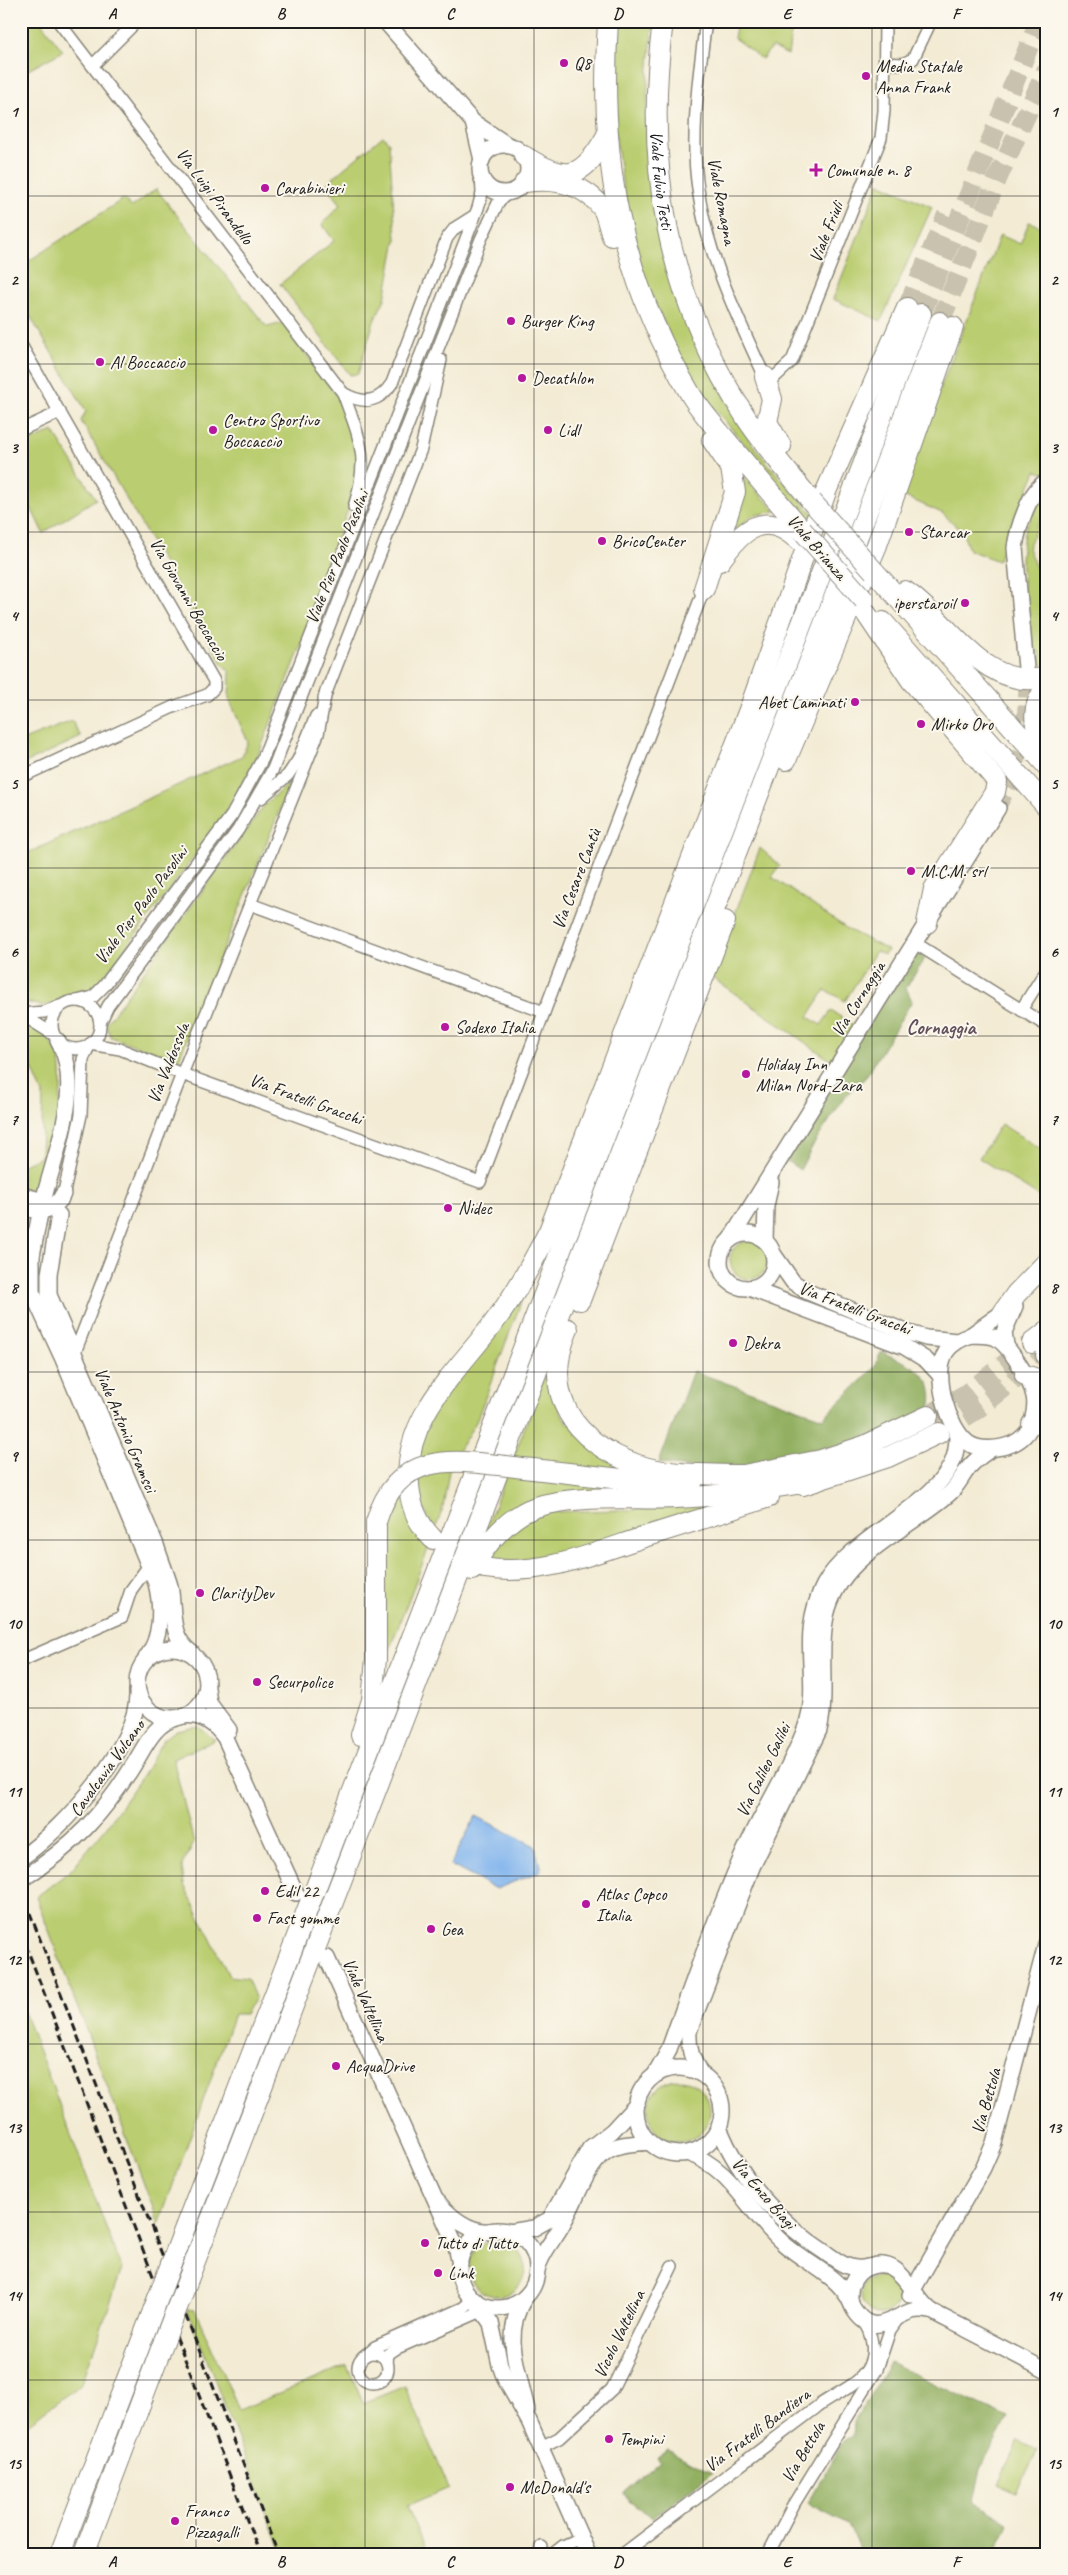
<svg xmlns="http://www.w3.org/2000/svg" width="1068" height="2575" font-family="Caveat,sans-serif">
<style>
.green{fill:#bacd70;stroke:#6b7446}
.forest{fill:#93b062;stroke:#58663f}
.water{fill:#80b4ed;stroke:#4e6884}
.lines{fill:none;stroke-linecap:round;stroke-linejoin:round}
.secondary-tunnel{stroke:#c8c2af;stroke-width:15;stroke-dasharray:15 8;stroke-linecap:butt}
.highway-tunnel{stroke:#c8c2af;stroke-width:20;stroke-dasharray:20 10;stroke-linecap:butt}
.street-casing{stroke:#888478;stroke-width:14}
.secondary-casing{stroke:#888478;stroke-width:18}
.highway-casing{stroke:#888478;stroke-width:22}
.street{stroke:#fff;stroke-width:11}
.secondary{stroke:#fff;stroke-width:15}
.highway{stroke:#fff;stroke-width:20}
.rail{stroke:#1c1c1c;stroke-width:3;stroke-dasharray:8 4;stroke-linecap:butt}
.highway-bridge-casing{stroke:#888478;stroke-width:22;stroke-linecap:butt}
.highway-bridge{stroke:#fff;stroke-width:20}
.grid{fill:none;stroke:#1c1c1c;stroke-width:1;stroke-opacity:0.55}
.poi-dot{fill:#b5179e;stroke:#fbf7ec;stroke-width:2}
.labels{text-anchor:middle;stroke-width:4;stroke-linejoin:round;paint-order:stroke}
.poi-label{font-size:18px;fill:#1c1c1c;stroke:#fbf7ec;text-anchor:start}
.street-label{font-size:18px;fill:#1c1c1c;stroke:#fbf7ec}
.quarter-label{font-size:20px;font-weight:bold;fill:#61505c;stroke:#fbf7ec}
.neatline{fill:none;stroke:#1c1c1c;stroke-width:2}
.grid-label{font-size:16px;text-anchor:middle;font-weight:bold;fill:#1c1c1c}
</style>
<rect width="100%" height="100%" fill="#fbf7ec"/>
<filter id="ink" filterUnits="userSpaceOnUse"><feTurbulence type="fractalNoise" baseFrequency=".02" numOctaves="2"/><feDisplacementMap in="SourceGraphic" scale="10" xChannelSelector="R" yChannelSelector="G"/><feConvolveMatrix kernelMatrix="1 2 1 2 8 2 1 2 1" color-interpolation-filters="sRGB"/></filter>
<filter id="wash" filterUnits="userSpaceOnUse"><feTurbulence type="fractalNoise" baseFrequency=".0096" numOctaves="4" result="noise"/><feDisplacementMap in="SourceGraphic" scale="20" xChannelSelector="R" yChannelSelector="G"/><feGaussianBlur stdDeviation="1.12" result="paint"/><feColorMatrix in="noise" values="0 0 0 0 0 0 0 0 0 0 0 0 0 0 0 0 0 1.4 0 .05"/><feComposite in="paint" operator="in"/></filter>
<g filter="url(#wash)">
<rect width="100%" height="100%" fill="#f3ebd4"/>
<g class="green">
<polygon points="21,21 40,21 63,51 21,74"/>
<path d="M614 21H654C640 118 646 213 679 305 687 325 698 344 708 363 722 392 735 421 754 446 775 474 800 499 824 526L819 532 707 400 673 343 646 282 627 217 612 109Z"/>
<polygon points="737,21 793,21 788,55 772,47 762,59 734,38"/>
<polygon points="383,136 389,143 396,239 385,299 374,321 358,374 350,375 280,284 334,241 322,224 341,204 326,186 330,180"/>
<polygon points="879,183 932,207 881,321 833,299"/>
<polygon points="156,189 267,327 283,323 339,399 358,450 359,478 351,503 323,571 317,606 258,755 228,809 202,846 95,989 85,995 63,999 53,1004 42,1006 21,1001 21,856 242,756 248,742 229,699 230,672 223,665 81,421 86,411 21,301 21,266 123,199 132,207"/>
<polygon points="1029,222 1047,229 1047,474 1036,471 998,561 969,550 962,531 942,513 899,494 1000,235 1020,244"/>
<polygon points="53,431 96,499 43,533 21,487 21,446"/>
<polygon points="744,478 776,511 752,516 730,535 741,480"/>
<polygon points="1037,501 1046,505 1028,548 1041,580 1047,582 1047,612 1042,624 1047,626 1046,668 1045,664 1041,665 1040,652 1030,652 1021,559 1024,532"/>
<polygon points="72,721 81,737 21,765 21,741"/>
<polygon points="291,782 178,1061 111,1037 106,1024 266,803"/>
<polygon points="760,848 780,866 772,877 849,930 888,950 884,955 876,951 845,1001 825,990 808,1017 821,1025 831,1011 856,1026 833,1062 711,977"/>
<path d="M24 1024C39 1030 48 1036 56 1050 71 1075 51 1158 40 1183L29 1190 21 1189V1166L41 1157 43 1094 21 1043V1026Z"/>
<polygon points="1001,1124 1047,1153 1047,1189 1041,1198 979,1158"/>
<circle cx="749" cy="1260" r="19"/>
<polygon points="526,1289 476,1422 455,1456 449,1471 443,1508 435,1530 418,1498 418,1444 427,1420"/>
<polygon points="551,1360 550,1389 565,1421 692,1493 591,1495 483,1535"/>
<polygon points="402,1485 429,1547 381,1671 381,1525"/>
<polygon points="756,1496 535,1562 485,1561 496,1545 527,1520 549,1512 654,1509"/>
<polygon points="198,1726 215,1740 173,1759 194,1843 182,1865 184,1885 229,1976 247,1978 255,1997 245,2014 234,2014 159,2224 36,1897 70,1871 107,1826 143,1775 163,1740 176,1730"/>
<polygon points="21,2004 122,2269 82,2383 21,2429"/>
<circle cx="679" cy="2111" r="31"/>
<circle cx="497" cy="2268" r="28"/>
<circle cx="880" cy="2295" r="19"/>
<polygon points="187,2309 195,2310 239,2410 347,2365 363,2403 405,2386 449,2488 407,2506 424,2547 410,2554 283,2554"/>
<polygon points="1019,2440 1037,2449 1016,2492 998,2484"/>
</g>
<g class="forest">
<polygon points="913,951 925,958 906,988 912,1001 865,1078 846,1095 812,1147 800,1170 784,1159"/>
<path d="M881 1352C913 1365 942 1376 928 1416L861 1440 741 1475 659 1463 693 1371 823 1418 874 1368Z"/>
<polygon points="890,2363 1008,2418 981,2468 974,2502 1009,2524 994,2554 861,2554 848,2524 808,2503 843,2441 853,2435 854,2422"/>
<polygon points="668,2450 712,2473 653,2517 629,2502 624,2493 659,2462 656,2458"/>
</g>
<polygon class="water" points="476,1816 535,1846 541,1871 496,1889 450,1865"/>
</g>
<g filter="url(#ink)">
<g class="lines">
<path class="secondary-tunnel" d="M998 808C1023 768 1026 715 1026 669"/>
<g class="highway-tunnel">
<polyline points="907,308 947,215"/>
<polyline points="921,314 1039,21"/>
<polyline points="940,322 998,177 1047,69"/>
<polyline points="928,1416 966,1394 1032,1343"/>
<polyline points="939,1433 976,1410 1046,1355"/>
</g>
<g class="street-casing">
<g id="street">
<path d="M58 21 343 393C360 440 370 457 354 507"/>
<path d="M706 21C700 65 694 109 695 154 697 233 732 307 765 377H775L792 361 881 138 884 111 885 21"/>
<polyline points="885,63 902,64 913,59 931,21"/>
<polyline points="93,65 137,21"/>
<polyline points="21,345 214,681 214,688 207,695 173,707 21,777"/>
<path d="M343 393C364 405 379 403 392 383L447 238 455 228 474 216"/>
<polyline points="21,430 60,412"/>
<polyline points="324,698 421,449 441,360"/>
<polyline points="261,798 288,775 298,760 316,716"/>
<polyline points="250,904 544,1012"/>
<polyline points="915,943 1047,1026"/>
<circle cx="76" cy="1025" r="24"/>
<polyline points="77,1001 93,997 104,986 232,815 263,758 478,208 482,193 481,174"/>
<polyline points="1021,1010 1047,969"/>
<polyline points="21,1014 53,1034"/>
<polyline points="22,1014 44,1012 60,1006"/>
<polyline points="100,1023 108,1006 238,830 273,769 481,239 499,201 508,193"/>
<polyline points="90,1044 120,1049 182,1074 480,1182 704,589"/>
<polyline points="62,1201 81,1115 83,1059 90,1044"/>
<polyline points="74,1355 182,1074 318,734 326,691"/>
<polyline points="21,1661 122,1617 131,1590 150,1564"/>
<circle cx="373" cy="2368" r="15"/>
<polyline points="363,2357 375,2347 463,2308 474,2299"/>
<polyline points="387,2363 388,2354 397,2348 491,2307"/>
<polyline points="541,2447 559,2438 612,2389 672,2266"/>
<polyline points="541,2554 542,2547"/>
<polyline points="553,2554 563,2546 581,2538"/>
<path d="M623 2554C688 2505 752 2456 817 2407 832 2395 856 2387 866 2371 877 2355 873 2333 861 2318"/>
<polyline points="768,2554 795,2502 877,2369 890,2330 899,2317"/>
</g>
</g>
<g class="secondary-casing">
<g id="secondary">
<polyline points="385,21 473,122 509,146"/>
<polyline points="473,122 482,160"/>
<circle cx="504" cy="169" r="24"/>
<path d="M1026 668 1015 548C1017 531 1030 487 1047 482"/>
<polyline points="21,1195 40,1200 48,1208"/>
<path d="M21 1207C40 1213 54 1213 63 1194"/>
<path d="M59 1215 49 1274V1295L156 1545C160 1559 166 1572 170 1586 175 1611 168 1636 192 1653"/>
<path d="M21 1229 32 1252V1292L63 1359 156 1583C162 1607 162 1638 146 1658"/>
<circle cx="747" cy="1261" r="27"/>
<polyline points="730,1240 998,808"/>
<polyline points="765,1240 766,1206 771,1182"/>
<path d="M32 1255C36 1237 38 1219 43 1202 54 1155 85 1086 58 1041"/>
<polyline points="774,1255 793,1282 808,1292 906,1332 926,1338 957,1341"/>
<polyline points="749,1288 905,1347 926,1360 940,1375"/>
<path d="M971 1335C979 1335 986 1335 994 1337 1008 1343 1031 1380 1034 1396 1036 1404 1034 1414 1032 1422 1030 1432 1021 1440 1012 1444 1000 1449 979 1451 968 1443 948 1428 932 1374 946 1352 952 1343 961 1339 971 1335Z"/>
<polyline points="971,1335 1010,1307"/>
<polyline points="1006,1345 1004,1332 1015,1306"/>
<circle cx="172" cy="1683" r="35"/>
<polyline points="207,1688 209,1703 229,1730"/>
<path d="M183 1716C202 1713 215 1724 225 1738L296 1893"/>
<path d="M21 1858C63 1829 140 1745 137 1691"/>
<path d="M21 1880C73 1846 104 1814 136 1761 146 1744 156 1722 177 1718"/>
<polyline points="327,1958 456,2246 460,2264"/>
<circle cx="679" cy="2111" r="43"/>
<path d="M701 2074C692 2060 688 2048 689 2031L752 1867 819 1730C828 1692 818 1654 826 1616 839 1555 907 1531 950 1493 959 1485 964 1471 973 1463 978 1458 985 1453 991 1449"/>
<path d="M655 2075 668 2052C691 1988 713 1923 740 1861 759 1816 788 1775 805 1729 823 1683 796 1638 824 1585 850 1536 944 1503 955 1454 957 1447 957 1439 957 1432"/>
<path d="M719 2128C740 2179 780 2224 826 2253 839 2262 851 2272 868 2267"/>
<path d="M687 2153C733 2168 748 2213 783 2243 805 2263 839 2275 851 2303"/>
<path d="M438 2202C450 2217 470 2233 490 2231"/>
<circle cx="498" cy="2269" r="39"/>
<polyline points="510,2232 534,2228 550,2219 590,2148 612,2131 637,2104"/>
<path d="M537 2270C541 2252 555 2239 563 2223 576 2201 586 2166 607 2151 619 2143 635 2144 649 2142"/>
<polyline points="910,2295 983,2168 994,2143 1047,1941"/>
<path d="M525 2297C501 2334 519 2371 527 2410"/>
<polyline points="474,2299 491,2323 500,2365 505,2379 529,2421 588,2554"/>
<path d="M931 2311C925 2310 918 2309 912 2311 892 2317 873 2338 855 2311 850 2304 849 2294 851 2286 854 2278 860 2270 869 2267 900 2255 910 2293 929 2309 939 2317 954 2322 966 2329 993 2343 1020 2357 1047 2371"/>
</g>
</g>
<g class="highway-casing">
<g id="highway">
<path d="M608 21C599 160 619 275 691 395 702 413 718 430 731 446 755 474 778 502 802 530"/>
<path id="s1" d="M663 21C644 165 666 296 747 419 766 448 791 475 812 502"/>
<path d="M524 156C566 182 581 181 606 137"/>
<path d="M525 182C554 178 584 183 603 209 607 216 609 228 612 236"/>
<polyline points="765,377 772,399 767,422 781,446"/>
<path d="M720 561C741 531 764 508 798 540"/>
<polyline points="874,571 1047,766"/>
<polyline points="704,589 735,492 731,468 712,440"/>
<path d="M905 591C949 620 984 693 1047 677"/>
<polyline points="861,606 911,680 997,781 995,792 934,889 927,923"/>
<polyline points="883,622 1047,807"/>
<path d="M1047 687C1028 708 1035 733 1047 756"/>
<polyline points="786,760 877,545 953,327"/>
<polyline points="580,1300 725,921"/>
<polyline points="1003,1313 1016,1294 1047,1262"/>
<path d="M568 1329C540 1395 574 1442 638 1465 670 1476 707 1474 741 1475"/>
<polyline points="1032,1343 1047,1331"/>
<polyline points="1046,1355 1047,1355"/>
<polyline points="1025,1375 1047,1382"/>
<polyline points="1032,1424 1047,1407"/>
<polyline points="533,1469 665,1484 692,1484"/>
<polyline points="728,1478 821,1460 864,1446 928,1416"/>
<polyline points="803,1485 888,1457 939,1433"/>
<path d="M433 1539C418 1524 410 1505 409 1484 402 1415 462 1368 498 1317 518 1290 533 1261 549 1231L752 702 827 489 907 308"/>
<path d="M484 1568C539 1577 592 1554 644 1537 686 1524 727 1511 769 1497"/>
<path d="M472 1570C484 1545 509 1516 536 1507 575 1494 634 1500 676 1498 723 1496 769 1488 816 1481"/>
<polyline points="361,1735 372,1700 376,1659 376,1522"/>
<polyline points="171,2264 921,314"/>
<polyline points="182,2295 940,322"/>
<polyline points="60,2554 153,2311"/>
<polyline points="84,2554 164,2341"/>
</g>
</g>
<use href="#street" class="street"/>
<use href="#secondary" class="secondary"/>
<use href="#highway" class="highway"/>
<g class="rail">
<polyline points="21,1890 278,2554"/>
<polyline points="21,1933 260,2554"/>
</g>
<g class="highway-bridge-casing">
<g id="highway-bridge">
<polyline points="812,502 874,571"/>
<polyline points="802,530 864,600"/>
<path d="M376 1522C400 1441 467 1463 533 1469"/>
<polyline points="153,2311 171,2264"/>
<polyline points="164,2341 182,2295"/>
</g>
</g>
<use href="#highway-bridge" class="highway-bridge"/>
</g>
</g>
<path class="grid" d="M196 21V2554M365 21V2554M534 21V2554M703 21V2554M872 21V2554M21 196H1047M21 364H1047M21 532H1047M21 700H1047M21 868H1047M21 1036H1047M21 1204H1047M21 1372H1047M21 1540H1047M21 1708H1047M21 1876H1047M21 2044H1047M21 2212H1047M21 2380H1047"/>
<g class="poi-dot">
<circle cx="564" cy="63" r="5"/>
<circle cx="866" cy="76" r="5"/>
<path d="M813.5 162.5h5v5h5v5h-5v5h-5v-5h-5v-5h5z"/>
<circle cx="265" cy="188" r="5"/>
<circle cx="511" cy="321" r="5"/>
<circle cx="100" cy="362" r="5"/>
<circle cx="522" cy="378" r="5"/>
<circle cx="213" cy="430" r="5"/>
<circle cx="548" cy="430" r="5"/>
<circle cx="909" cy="532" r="5"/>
<circle cx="602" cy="541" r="5"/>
<circle cx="965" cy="603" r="5"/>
<circle cx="855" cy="702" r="5"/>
<circle cx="921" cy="724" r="5"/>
<circle cx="911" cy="871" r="5"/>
<circle cx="445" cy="1027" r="5"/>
<circle cx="746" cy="1074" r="5"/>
<circle cx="448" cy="1208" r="5"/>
<circle cx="733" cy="1343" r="5"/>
<circle cx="200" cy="1593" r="5"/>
<circle cx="257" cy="1682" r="5"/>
<circle cx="265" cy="1891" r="5"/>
<circle cx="586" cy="1904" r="5"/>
<circle cx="257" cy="1918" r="5"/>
<circle cx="431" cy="1929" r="5"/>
<circle cx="336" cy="2066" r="5"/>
<circle cx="425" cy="2243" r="5"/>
<circle cx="438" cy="2273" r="5"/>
<circle cx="609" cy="2439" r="5"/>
<circle cx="510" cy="2487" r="5"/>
<circle cx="175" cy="2521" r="5"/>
</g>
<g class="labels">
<g class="poi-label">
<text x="574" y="69">Q8</text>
<text x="876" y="72">Media Statale<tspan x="876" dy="21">Anna Frank</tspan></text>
<text x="826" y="176">Comunale n. 8</text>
<text x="275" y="194">Carabinieri</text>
<text x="521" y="327">Burger King</text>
<text x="110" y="368">Al Boccaccio</text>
<text x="532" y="384">Decathlon</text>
<text x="223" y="426">Centro Sportivo<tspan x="223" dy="21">Boccaccio</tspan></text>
<text x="558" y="436">Lidl</text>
<text x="919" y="538">Starcar</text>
<text x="612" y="547">BricoCenter</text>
<text x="955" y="609" text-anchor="end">iperstaroil</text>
<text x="845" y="708" text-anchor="end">Abet Laminati</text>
<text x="931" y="730">Mirko Oro</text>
<text x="921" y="877">M.C.M. srl</text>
<text x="455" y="1033">Sodexo Italia</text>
<text x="756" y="1070">Holiday Inn<tspan x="756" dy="21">Milan Nord-Zara</tspan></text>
<text x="458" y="1214">Nidec</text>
<text x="743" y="1349">Dekra</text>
<text x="210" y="1599">ClarityDev</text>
<text x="267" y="1688">Securpolice</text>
<text x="275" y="1897">Edil 22</text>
<text x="596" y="1900">Atlas Copco<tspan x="596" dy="21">Italia</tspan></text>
<text x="267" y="1924">Fast gomme</text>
<text x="441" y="1935">Gea</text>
<text x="346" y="2072">AcquaDrive</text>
<text x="435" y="2249">Tutto di Tutto</text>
<text x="448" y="2279">Link</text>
<text x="619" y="2445">Tempini</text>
<text x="520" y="2493">McDonald's</text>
<text x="185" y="2517">Franco<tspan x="185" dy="21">Pizzagalli</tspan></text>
</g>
<g class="street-label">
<text dy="6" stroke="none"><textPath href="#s1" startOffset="160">Viale Fulvio Testi</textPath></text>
<text transform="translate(215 196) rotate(53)" y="6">Via Luigi Pirandello</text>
<text transform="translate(722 201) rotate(79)" y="6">Viale Romagna</text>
<text transform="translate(826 232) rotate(-68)" y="6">Viale Friuli</text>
<text transform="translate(817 547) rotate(49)" y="6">Viale Brianza</text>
<text transform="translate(337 557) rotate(-68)" y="6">Viale Pier Paolo Pasolini</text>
<text transform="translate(189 599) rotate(60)" y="6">Via Giovanni Boccaccio</text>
<text transform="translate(576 879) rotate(-69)" y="6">Via Cesare Cantù</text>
<text transform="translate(141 905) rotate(-53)" y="6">Viale Pier Paolo Pasolini</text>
<text transform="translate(858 999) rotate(-58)" y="6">Via Cornaggia</text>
<text transform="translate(168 1063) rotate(-68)" y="6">Via Valdossola</text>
<text transform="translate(306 1099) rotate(20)" y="6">Via Fratelli Gracchi</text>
<text transform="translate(855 1308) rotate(21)" y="6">Via Fratelli Gracchi</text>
<text transform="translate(126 1430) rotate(67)" y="6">Viale Antonio Gramsci</text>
<text transform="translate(107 1768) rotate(-54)" y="6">Cavalcavia Vulcano</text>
<text transform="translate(763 1770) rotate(-64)" y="6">Via Galileo Galilei</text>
<text transform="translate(366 2000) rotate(66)" y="6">Viale Valtellina</text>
<text transform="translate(986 2101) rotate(-74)" y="6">Via Bettola</text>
<text transform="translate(764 2193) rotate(49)" y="6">Via Enzo Biagi</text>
<text transform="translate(619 2334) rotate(-64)" y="6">Vicolo Valtellina</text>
<text transform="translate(757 2430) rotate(-37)" y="6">Via Fratelli Bandiera</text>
<text transform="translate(803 2452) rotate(-59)" y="6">Via Bettola</text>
</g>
<g class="quarter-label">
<text x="941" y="1034">Cornaggia</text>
</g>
</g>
<rect width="1068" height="2575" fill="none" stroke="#fbf7ec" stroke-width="55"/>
<rect x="28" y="28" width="1012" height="2520" class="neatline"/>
<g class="grid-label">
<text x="112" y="19">A</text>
<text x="281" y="19">B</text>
<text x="450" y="19">C</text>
<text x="618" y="19">D</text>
<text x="787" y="19">E</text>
<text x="956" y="19">F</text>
<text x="14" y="117">1</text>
<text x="1054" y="117">1</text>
<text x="14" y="285">2</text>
<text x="1054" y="285">2</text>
<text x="14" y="453">3</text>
<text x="1054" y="453">3</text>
<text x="14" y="621">4</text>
<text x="1054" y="621">4</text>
<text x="14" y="789">5</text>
<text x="1054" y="789">5</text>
<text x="14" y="957">6</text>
<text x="1054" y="957">6</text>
<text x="14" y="1125">7</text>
<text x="1054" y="1125">7</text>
<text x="14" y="1293">8</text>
<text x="1054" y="1293">8</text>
<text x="14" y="1461">9</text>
<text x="1054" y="1461">9</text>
<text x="14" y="1629">10</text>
<text x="1054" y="1629">10</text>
<text x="14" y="1797">11</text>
<text x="1054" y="1797">11</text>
<text x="14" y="1965">12</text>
<text x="1054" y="1965">12</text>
<text x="14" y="2133">13</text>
<text x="1054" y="2133">13</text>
<text x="14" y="2301">14</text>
<text x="1054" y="2301">14</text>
<text x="14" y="2469">15</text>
<text x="1054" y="2469">15</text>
<text x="112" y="2567">A</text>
<text x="281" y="2567">B</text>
<text x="450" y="2567">C</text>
<text x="618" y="2567">D</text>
<text x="787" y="2567">E</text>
<text x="956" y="2567">F</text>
</g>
</svg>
